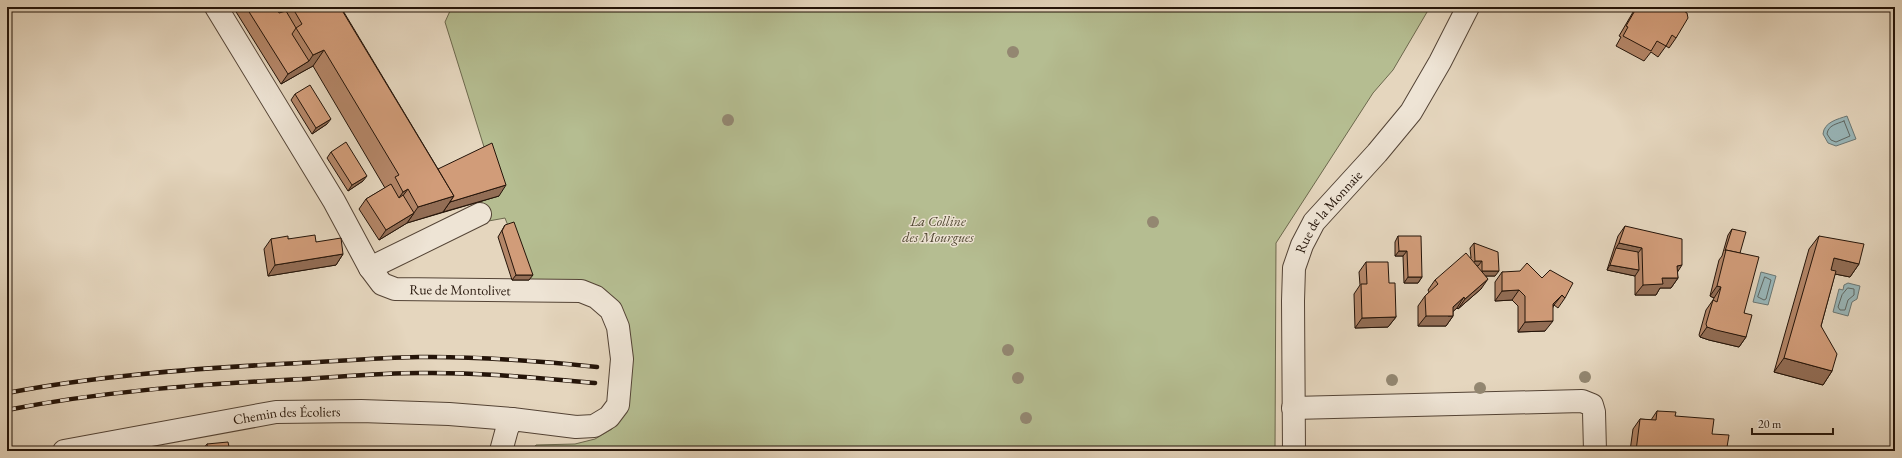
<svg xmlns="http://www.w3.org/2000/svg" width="1902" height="458" font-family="'EB Garamond',serif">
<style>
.green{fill:#b5bd91;stroke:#6c684d}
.water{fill:#99b7ba;stroke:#6a7673}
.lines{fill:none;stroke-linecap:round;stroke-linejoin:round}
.shore{stroke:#5e6662;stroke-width:1}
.minor-casing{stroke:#544436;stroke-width:24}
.minor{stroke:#eee4d5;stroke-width:22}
.rail-casing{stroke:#241409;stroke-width:4.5}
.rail{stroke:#eee4d5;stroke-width:3;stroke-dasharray:9;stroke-linecap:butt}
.tree{fill:#938771}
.wall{fill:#b48668;stroke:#241409}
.shaded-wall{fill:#926d55;stroke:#241409}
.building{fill:#d19c79;stroke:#241409}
.labels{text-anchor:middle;stroke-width:3;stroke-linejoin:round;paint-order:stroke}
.street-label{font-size:14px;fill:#241409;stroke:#eee4d5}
.park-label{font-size:14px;font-style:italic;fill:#504732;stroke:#eee4d5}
</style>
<rect width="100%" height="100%" fill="#e5d6be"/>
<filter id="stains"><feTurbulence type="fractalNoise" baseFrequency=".005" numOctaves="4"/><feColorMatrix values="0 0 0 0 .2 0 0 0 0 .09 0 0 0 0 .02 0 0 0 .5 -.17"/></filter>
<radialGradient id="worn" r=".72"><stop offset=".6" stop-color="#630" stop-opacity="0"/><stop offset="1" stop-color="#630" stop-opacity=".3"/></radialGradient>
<polygon class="green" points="484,7 1430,7 1393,70 1373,93 1276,243 1275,451 532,451 536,445 575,444 595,439 612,429 624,415 630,334 587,284 570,280 529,280 505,218 483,222 477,203 499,195 445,22 450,11"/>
<g class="water">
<path d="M1847 116 1856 139 1836 146 1828 143 1823 134C1824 122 1838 119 1847 116Z"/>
<polygon points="1761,272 1776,276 1768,305 1753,302"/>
<polygon points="1848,283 1860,286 1857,299 1852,302 1848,316 1833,312 1839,289 1843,290 1844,285"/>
</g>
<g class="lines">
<g class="shore">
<path d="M1844 121 1850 136 1836 142 1831 140 1827 134C1828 125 1837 124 1844 121Z"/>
<polygon points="1765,277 1771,280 1766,299 1764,300 1758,297"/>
<polygon points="1848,288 1854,289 1854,295 1848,300 1845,310 1840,310 1838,307 1842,295"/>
</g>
<g class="minor-casing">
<g id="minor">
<path id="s1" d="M216 7 334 201 370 268 382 284 395 289 581 291 596 297 611 310 618 327 622 359 618 405 609 417 594 426 576 427 512 419 507 429 501 451"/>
<polyline points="370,268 480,214"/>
<polyline points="1293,408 1582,401 1592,405 1594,412 1595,451"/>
<path id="s2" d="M64 451 276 412 361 411 449 414 512 419"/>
<path id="s3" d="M1294 451 1293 301 1294 268 1302 245 1314 222 1377 153 1411 112 1440 62 1468 7"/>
</g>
</g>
<use href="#minor" class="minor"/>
<g class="rail-casing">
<g id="rail">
<path d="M7 393C96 376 189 369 280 364 326 362 373 358 419 357 478 356 537 361 597 367"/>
<path d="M7 410C98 392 191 385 284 380 329 378 374 373 420 373 478 372 537 378 595 383"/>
</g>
</g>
<use href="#rail" class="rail"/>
</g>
<g class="tree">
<circle cx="1013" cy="52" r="6"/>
<circle cx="728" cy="120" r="6"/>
<circle cx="1153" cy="222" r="6"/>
<circle cx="1008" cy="350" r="6"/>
<circle cx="1585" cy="377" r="6"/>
<circle cx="1018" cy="378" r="6"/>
<circle cx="1392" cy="380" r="6"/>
<circle cx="1480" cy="388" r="6"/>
<circle cx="1026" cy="418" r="6"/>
</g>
<g class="wall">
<polygon points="233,7 343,7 342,9 438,169 499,196 407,223 379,240 359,209 366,199 385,188 313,66 302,72 281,84"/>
<polygon points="450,7 484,7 450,11"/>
<polygon points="1636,7 1677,7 1676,38 1669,48 1666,46 1658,57 1651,52 1644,61 1616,46 1621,37 1619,36"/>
<polygon points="295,94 327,124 312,134 291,100"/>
<polygon points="331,152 363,181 348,191 327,158"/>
<polygon points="505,225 529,280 512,280 498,237"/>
<polygon points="1625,226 1677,272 1678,278 1671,288 1660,288 1656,295 1635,295 1635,276 1607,270 1618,236"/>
<polygon points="1732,229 1740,253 1744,313 1746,337 1739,347 1709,340 1700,337 1699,335 1706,310 1713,300 1714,298 1710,296 1719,260 1722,256 1728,235"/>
<polygon points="1398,236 1422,277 1418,283 1404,283 1403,256 1395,256 1395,242"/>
<polygon points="1819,236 1859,264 1850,277 1835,274 1821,326 1832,371 1823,385 1774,372 1809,249"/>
<polygon points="271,239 288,239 316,242 343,254 336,265 268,276 264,249"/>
<polygon points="1474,243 1495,276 1486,276 1481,289 1458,309 1457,308 1453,311 1453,316 1446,326 1418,326 1418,306 1425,296 1429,292 1428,290 1435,280 1471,258 1470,248"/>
<polygon points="1366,262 1389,283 1396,317 1388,327 1355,328 1354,294 1360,285 1359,272"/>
<polygon points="1502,272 1542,278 1565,298 1558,308 1554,305 1553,307 1545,331 1518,332 1518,306 1512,300 1495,301 1495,282"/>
<polygon points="1657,411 1675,416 1712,434 1727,447 1764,451 1630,451 1633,429 1640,419 1651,420"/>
<polygon points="207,444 230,451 203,451 203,449"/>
</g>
<g class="shaded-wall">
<polygon points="286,7 289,7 279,21 274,23"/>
<polygon points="453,7 484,7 450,11"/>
<polygon points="324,50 313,66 302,72 281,84 288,74 309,61 313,55"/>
<polygon points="331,119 327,124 312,134 316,128"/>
<polygon points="367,176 363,181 348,191 352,185"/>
<polygon points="506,185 499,196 443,212 450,202"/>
<polygon points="408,189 396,205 392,208 403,192"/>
<polygon points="454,196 443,212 407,223 418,207"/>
<polygon points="414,213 407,223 379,240 386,230"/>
<polygon points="1619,243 1642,248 1634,258 1616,248"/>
<polygon points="1399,251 1407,251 1403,256 1395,256"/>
<polygon points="343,254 336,265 268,276 275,265"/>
<polygon points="1834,258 1859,264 1850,277 1825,272"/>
<polygon points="1475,261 1482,261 1478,266 1471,266"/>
<polygon points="1610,265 1639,270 1635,276 1607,270"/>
<polygon points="1682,265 1675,276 1677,266"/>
<polygon points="1482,271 1499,271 1495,276 1478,276"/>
<polygon points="516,275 533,275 529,280 512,280"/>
<polygon points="1408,277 1422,277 1418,283 1404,283"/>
<polygon points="1662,278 1678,278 1671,288 1660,288 1656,295 1635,295 1643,285"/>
<polygon points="1488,279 1481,289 1458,309 1465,299"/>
<polygon points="1717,286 1721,287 1714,298 1710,296"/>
<polygon points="1519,290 1512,300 1495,301 1502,291"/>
<polygon points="1562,295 1554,305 1546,314 1553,304"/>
<polygon points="1464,297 1457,308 1448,316 1453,316 1446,326 1418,326 1426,316 1453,307"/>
<polygon points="1396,317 1388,327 1355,328 1362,318"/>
<polygon points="1553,321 1545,331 1518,332 1525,322"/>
<polygon points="1707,327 1746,337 1739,347 1709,340 1700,337"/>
<polygon points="1784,358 1832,371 1823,385 1774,372"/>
</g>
<g class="building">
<polygon points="246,7 276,7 279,13 286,11 296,28 292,34 309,61 288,74"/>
<polygon points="292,7 340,7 454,196 418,207 408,189 403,192 395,177 399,175 324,50 313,55 296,28 302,24"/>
<polygon points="1637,7 1677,7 1687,13 1688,18 1676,38 1672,35 1666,46 1657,41 1651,51 1623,36 1628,27 1626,26"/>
<polygon points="310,85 331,119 316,128 295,94"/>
<polygon points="346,142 367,176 352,185 331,152"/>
<polygon points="492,143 506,185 450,202 454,196 438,169"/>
<polygon points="391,184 399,198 403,195 414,213 386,230 366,199"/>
<polygon points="514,222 533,275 516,275 502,231 505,225"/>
<polygon points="1625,226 1682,239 1682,265 1677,266 1678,278 1662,278 1663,284 1643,285 1642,248 1619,243"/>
<polygon points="1732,229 1746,232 1740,253 1726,250 1725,251"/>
<polygon points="315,235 316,242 341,238 343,254 275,265 271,239 288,236 288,239"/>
<polygon points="1398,236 1421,236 1422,277 1408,277 1407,251 1399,251"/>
<polygon points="1819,236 1864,244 1859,264 1834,258 1831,270 1836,271 1821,326 1837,354 1832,371 1784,358"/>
<polygon points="1474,243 1498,252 1499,271 1482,271 1482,261 1475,261"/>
<polygon points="1616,248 1638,252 1639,270 1610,265"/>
<polygon points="1726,250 1759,257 1744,313 1752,315 1746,337 1716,330 1707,327 1706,324 1713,300 1717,302 1721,287 1717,286"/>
<polygon points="1466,253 1488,279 1465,299 1464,297 1453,307 1453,316 1426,316 1425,296 1438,284 1435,280"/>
<polygon points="1366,262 1388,262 1389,283 1395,283 1396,317 1362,318 1361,284 1367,284"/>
<polygon points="1527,263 1542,278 1550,270 1573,283 1565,298 1562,295 1553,304 1553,321 1525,322 1525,296 1519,290 1502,291 1502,272 1520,271"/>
<polygon points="1657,411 1676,412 1675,416 1714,419 1712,434 1729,435 1727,447 1764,451 1636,451 1640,419 1656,420"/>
<polygon points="228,442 230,451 208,451 207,444"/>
</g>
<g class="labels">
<g class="street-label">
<text dy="5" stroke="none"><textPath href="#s3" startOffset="250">Rue de la Monnaie</textPath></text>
<text dy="5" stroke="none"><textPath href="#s1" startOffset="402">Rue de Montolivet</textPath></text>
<text dy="5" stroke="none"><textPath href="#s2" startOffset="226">Chemin des Écoliers</textPath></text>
</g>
<g class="park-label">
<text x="938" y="226">La Colline<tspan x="938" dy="16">des Mourgues</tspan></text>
</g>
</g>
<rect width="1902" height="458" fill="none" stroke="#e5d6be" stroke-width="24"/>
<rect x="8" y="8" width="1886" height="442" fill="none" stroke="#241409" stroke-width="2"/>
<rect x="12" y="12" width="1878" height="434" fill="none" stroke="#241409"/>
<path d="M1752 428v6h81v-6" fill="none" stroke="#241409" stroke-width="2"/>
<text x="1758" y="428" font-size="12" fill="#241409" stroke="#eee4d5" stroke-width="3" paint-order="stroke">20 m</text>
<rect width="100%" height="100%" filter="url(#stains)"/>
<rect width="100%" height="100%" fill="url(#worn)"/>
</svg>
